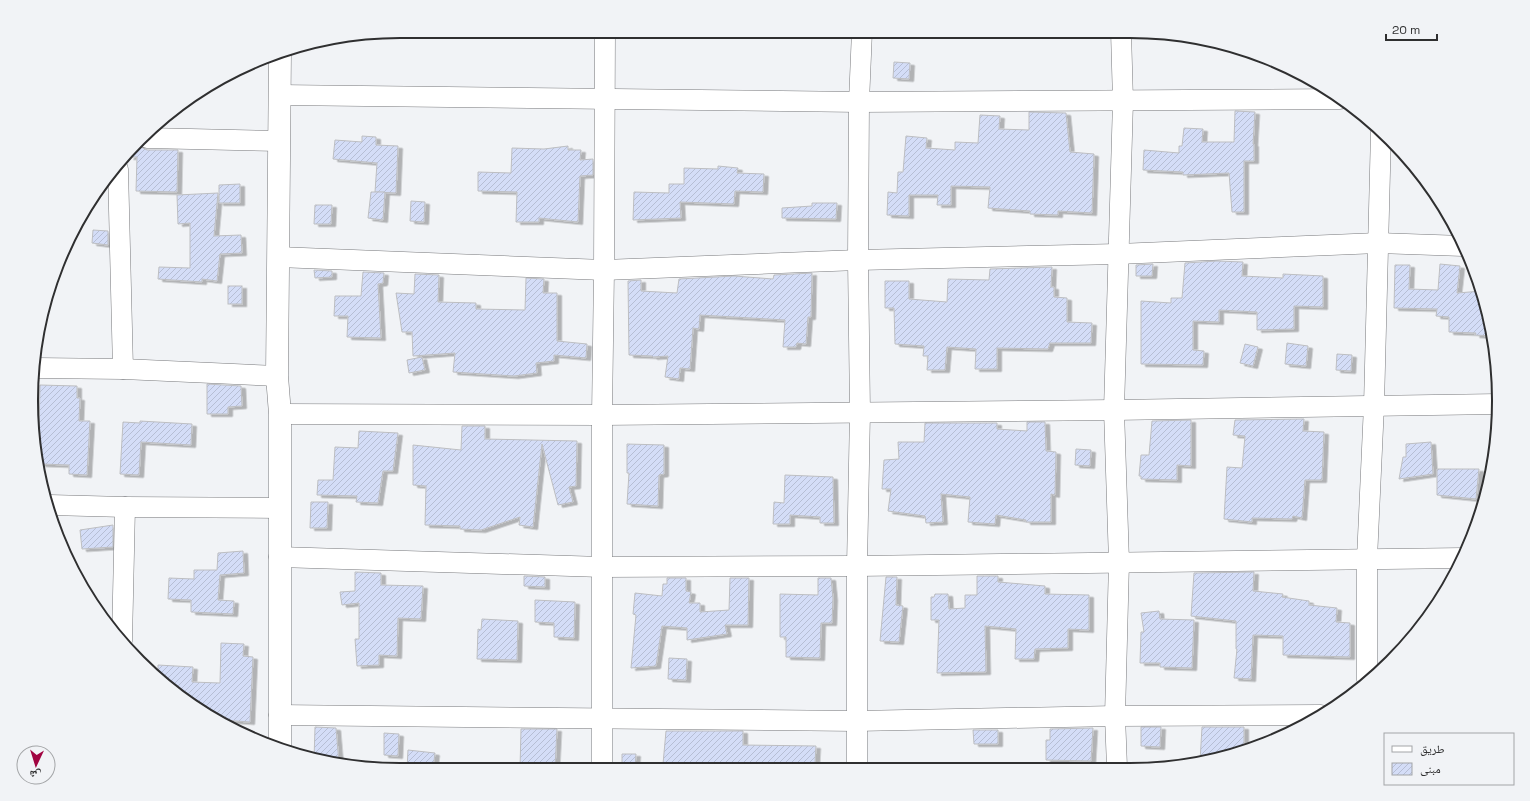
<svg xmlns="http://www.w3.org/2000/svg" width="1530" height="801" font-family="'Space Grotesk','Noto Naskh Arabic',sans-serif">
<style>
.building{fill:url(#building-hatch);stroke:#bdbec1;filter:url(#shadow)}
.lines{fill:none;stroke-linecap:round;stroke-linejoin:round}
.minor-casing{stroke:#797a7d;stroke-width:21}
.major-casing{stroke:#797a7d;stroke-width:23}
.minor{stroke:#fff;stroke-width:20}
.major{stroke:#fff;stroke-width:22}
.rim{fill:none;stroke:#2f2f30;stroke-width:2}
</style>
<defs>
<pattern id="building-hatch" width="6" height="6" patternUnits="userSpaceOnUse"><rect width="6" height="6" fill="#d4ddf7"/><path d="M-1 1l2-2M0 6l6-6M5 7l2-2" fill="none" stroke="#b6bed4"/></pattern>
<filter id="shadow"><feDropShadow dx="4.5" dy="2.5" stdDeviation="0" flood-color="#0004"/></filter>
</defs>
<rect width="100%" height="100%" fill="#f1f3f6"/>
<g class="building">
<polygon points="894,62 910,63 909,79 893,78"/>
<polygon points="1235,111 1255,112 1253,144 1254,144 1254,161 1244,161 1244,212 1232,212 1229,173 1183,175 1183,172 1143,170 1144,150 1179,153 1179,146 1182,146 1184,128 1203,129 1202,142 1234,142"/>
<polygon points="1029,112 1066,113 1070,152 1094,154 1092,213 1058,211 1058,215 1030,214 1030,211 988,208 990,187 951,186 951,205 937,205 938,195 909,195 909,216 887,215 888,192 897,193 898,172 903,172 906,136 927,138 926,148 955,150 955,142 978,143 980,115 1000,116 999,129 1029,130"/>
<polygon points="362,136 376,137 376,145 398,146 396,193 375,192 377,163 333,159 335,140 362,142"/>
<polygon points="139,146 147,150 178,150 177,192 136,191 137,157 129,157"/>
<polygon points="568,146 568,150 581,150 580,160 593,159 593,175 580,176 578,222 539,218 539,222 516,222 517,192 478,191 478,172 511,173 512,148 544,149"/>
<polygon points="718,166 738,168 737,173 764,174 763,192 735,191 734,204 680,202 681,218 633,220 634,192 669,193 669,184 684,184 684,168 718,169"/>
<polygon points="240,184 240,203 219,203 219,185"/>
<polygon points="371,192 385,192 383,220 368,218"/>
<polygon points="218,193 214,236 241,235 242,253 220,254 217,281 202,279 202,282 158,279 159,267 190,268 190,223 178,224 177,195"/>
<polygon points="411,201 425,202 424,222 410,221"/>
<polygon points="812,203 837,203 836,219 782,218 782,208 812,206"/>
<polygon points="315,205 332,205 331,224 314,224"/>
<polygon points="93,230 108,231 108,245 92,243"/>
<polygon points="1217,261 1243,262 1242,276 1283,278 1283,274 1323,276 1323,307 1294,306 1294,329 1257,330 1257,312 1219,310 1219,322 1193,321 1193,350 1204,351 1203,365 1141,364 1141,301 1171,303 1171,298 1182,298 1185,263"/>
<polygon points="1153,264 1152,276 1136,276 1136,265"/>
<polygon points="1440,264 1460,266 1457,293 1482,291 1492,336 1475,335 1476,333 1449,332 1449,317 1436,316 1437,309 1394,308 1395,265 1410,265 1409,289 1438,290"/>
<polygon points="1052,267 1051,287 1054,287 1054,297 1067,298 1067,322 1092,323 1091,343 1050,343 1048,349 997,348 997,369 975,369 976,349 947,347 945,370 927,370 928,356 923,356 924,346 895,344 894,308 885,308 885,281 909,281 909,299 947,302 948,279 989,280 990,269"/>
<polygon points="314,270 332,271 332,277 315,278"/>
<polygon points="363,272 384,273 383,283 378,284 381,338 347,337 348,316 334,316 335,296 361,296"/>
<polygon points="812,273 811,317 808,317 806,344 797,343 796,347 783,347 785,320 700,315 699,329 693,328 690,369 680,368 679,379 665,377 668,356 653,357 652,356 629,355 628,281 641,280 641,291 677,293 679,279 734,276 773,279 774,275"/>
<polygon points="415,274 439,275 438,302 476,303 476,309 525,310 526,278 544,279 543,293 557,293 557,341 587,344 586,358 554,355 554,361 536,363 537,373 514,376 453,372 455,353 413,356 412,332 402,332 396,293 414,294"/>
<rect x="228" y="286" width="14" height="18"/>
<polygon points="1287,343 1308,346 1306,366 1285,364"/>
<polygon points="1245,344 1258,347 1253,366 1240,363"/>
<polygon points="1337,354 1352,355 1351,371 1336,370"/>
<polygon points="422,357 425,370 409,373 407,360"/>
<polygon points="207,384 241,386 242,406 228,407 228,414 207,414"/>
<polygon points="40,385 77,386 77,398 80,398 79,421 90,421 87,475 69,474 69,465 41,464 35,439 35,429 39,429"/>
<polygon points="1304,419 1303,431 1324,432 1322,480 1305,480 1302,518 1293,516 1292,519 1252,518 1252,522 1224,519 1227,467 1242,468 1245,436 1233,435 1235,420"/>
<polygon points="1191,420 1191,466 1177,465 1177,480 1141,479 1141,476 1139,476 1141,455 1149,455 1152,421"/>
<polygon points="140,421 192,424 191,445 141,442 139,475 120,474 123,422 140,423"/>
<polygon points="1027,422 1045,422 1046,451 1056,452 1055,495 1051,494 1051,522 1026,522 1026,520 996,515 995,524 968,522 970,497 941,494 943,522 926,523 925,516 888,511 891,489 882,489 884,460 899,459 898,442 924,442 925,423 997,423 997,429 1027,431"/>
<polygon points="462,426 485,426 485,439 577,441 576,486 569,487 573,502 558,505 542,444 533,527 519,525 520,517 481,530 460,529 460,526 425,525 426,486 413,485 413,445 461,450"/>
<polygon points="359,431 398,433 393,471 383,471 378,503 356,502 357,496 317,495 318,480 333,480 335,447 358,448"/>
<polygon points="1431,442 1433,474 1399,479 1403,457 1406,457 1406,444"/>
<polygon points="627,444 664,445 664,474 659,475 658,506 627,504 629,473 627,473"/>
<polygon points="1076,449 1091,450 1090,466 1075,465"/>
<polygon points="1437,469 1479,469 1476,499 1437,495"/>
<polygon points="785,475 833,477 834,523 820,523 820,517 790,515 790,524 773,524 774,502 784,503"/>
<polygon points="311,502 328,502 327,528 310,528"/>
<polygon points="113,525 113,547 82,549 80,530"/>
<polygon points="243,551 244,573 220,575 218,600 234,601 233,614 191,612 191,600 168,599 169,578 194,579 194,570 217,570 218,553"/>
<polygon points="355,572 381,573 381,585 423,586 421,619 398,618 397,656 379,655 379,665 357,666 355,639 359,639 359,603 342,605 340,592 355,591"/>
<polygon points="1254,572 1253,591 1283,594 1282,597 1309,601 1309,605 1337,608 1336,622 1350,623 1350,657 1283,655 1283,636 1253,635 1251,679 1234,678 1237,649 1236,649 1236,621 1191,616 1194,573"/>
<polygon points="524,576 545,577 545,587 524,586"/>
<polygon points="977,576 998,576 998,582 1045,586 1045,594 1089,595 1089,630 1068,629 1068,648 1035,649 1034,659 1015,659 1016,629 985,626 986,672 937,673 939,620 931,620 931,597 934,597 935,594 948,594 949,609 965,608 965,595 977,595"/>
<polygon points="886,577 897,577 896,605 903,606 899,642 880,641"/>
<polygon points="667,578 686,578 686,591 691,592 689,603 700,603 700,612 729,610 730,578 749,578 748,625 725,625 727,634 687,640 687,628 662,626 656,666 631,668 636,615 633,614 635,593 662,596 663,584 667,584"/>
<polygon points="818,578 831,578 833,598 832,623 821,623 820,658 786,657 786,637 780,637 780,594 818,595"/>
<polygon points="535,600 575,602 574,638 554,637 554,623 535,622"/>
<polygon points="1159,611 1160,619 1194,620 1192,668 1160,667 1160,663 1140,663 1141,632 1144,632 1141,613"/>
<polygon points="482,619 518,621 517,660 477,659 478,629 481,630"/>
<polygon points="221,643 244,644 243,656 253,657 250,722 221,720 158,676 158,665 193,667 192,682 220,683"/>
<polygon points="669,658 687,659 686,680 668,679"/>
<polygon points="315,727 336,728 339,763 314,759"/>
<polygon points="1141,727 1161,727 1160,747 1141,746"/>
<polygon points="1202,727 1244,727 1244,749 1200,761"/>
<polygon points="1093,728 1091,761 1046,760 1046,740 1050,740 1050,729"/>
<polygon points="521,729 557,729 555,769 520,769"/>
<polygon points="973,730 998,730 998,744 974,744"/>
<polygon points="666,731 743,731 743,745 816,746 815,763 814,766 770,763 769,768 727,768 663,764"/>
<polygon points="384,733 399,734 398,756 384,755"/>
<polygon points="408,750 435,753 433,769 407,769"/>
<polygon points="622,754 636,754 635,768 622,768"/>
</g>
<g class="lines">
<g class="minor-casing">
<g id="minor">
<polyline points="280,95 859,102 1340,99"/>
<polyline points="147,138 279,141"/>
<polyline points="118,169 123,369"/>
<polyline points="278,257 604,270 858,260 1118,254 1378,243 1463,246"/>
<polyline points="37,368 123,369 277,376"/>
<polyline points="280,414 602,415 1114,410 1498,404"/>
<polyline points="50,505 125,507 280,508"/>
<polyline points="279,557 602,567 857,566 1463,558"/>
<polyline points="122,641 125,507"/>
<polyline points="1367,680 1367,559 1374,405 1381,132"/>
<polyline points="279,715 856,721 1115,716 1321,715"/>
<polyline points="1117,767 1115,716 1119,562 1114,410 1123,101 1121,32"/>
<polyline points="857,768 857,566 860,412 858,260 859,102 862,31"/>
<polyline points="602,769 602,415 604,270 605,31"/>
</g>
</g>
<g class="major-casing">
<polyline id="major" points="280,52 277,376 280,414 280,748"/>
</g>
<use href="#minor" class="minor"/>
<use href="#major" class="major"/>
</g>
<path d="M0 0H1530V801H0ZM400 38H1130A362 362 0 0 1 1492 400V401A362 362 0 0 1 1130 763H400A362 362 0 0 1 38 401V400A362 362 0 0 1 400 38Z" fill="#f1f3f6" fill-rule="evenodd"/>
<path class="rim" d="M400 38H1130A362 362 0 0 1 1492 400V401A362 362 0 0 1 1130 763H400A362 362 0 0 1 38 401V400A362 362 0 0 1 400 38Z"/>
<rect x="1384" y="733" width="130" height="52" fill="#f1f3f6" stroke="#a3a5a7"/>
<rect x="1392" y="746" width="20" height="6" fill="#ffffff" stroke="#a3a5a7"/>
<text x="1420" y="753" font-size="12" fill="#2f2f30">طريق</text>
<rect x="1392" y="763" width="20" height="12" fill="url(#building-hatch)" stroke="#a3a5a7"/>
<text x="1420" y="773" font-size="12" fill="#2f2f30">مبنى</text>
<g transform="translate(36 765) rotate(184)"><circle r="19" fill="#f1f3f6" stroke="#a3a5a7"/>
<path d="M0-3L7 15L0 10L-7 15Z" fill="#a10441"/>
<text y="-6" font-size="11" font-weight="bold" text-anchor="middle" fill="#2f2f30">ش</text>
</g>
<path d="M1386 34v6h51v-6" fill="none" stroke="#2f2f30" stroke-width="2"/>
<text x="1392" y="34" font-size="12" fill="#2f2f30" stroke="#f1f3f6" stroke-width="3" paint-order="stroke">20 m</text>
</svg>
